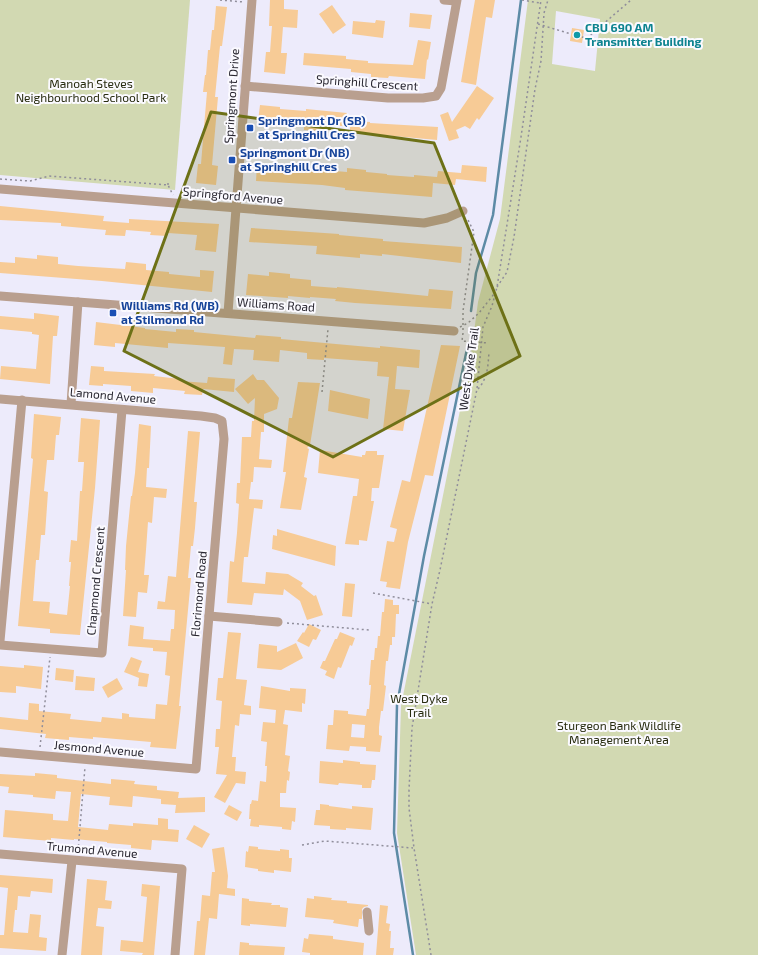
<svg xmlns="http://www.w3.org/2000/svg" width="758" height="955" font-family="'Exo 2',sans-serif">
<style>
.green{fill:#d2d9b2;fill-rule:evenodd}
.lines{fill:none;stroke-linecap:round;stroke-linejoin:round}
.stream{stroke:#5d8ba6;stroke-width:2.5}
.building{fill:#f7cb96;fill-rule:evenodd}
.path{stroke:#908e9b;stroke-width:1.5;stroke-dasharray:2 3;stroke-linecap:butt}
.minor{stroke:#b99f8f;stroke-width:9}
.marked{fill:#6d7117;fill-opacity:0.2;stroke:#6d7117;stroke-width:3;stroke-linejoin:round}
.culture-dot{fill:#0f9aa8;stroke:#fbfaff;stroke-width:1.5}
.transit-dot{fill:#1a4fb4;stroke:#fbfaff;stroke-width:1.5}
.labels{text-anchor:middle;stroke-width:4;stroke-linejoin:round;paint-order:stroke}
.culture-label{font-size:12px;font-weight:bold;fill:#0d838f;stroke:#fbfaff;text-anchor:start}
.street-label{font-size:12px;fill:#282630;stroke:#fbfaff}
.park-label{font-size:12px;fill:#282c10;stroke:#fbfaff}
.transit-label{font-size:12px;font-weight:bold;fill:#164399;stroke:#fbfaff;text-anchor:start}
</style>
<rect width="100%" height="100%" fill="#edebfb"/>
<g class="green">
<polygon points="0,0 190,0 175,190 0,175"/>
<path d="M528 0H758V955H416L397 833 401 706 471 355 478 302 500 219ZM556 11 600 19 595 71 552 64Z"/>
</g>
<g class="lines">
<g class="stream">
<polyline points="471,311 476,273 493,215 521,0"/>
<polyline points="413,955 394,833 397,705 424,556 468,344"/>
</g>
</g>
<g class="building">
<polygon points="270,0 284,0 284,9 298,10 297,28 283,27 281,53 287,53 285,74 264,72 266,52 270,52 272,26 269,26"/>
<polygon points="475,0 495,0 492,18 486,17 476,85 461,82"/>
<polygon points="332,5 346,25 333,34 319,14"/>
<polygon points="216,6 227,7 222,46 220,46 215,97 218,97 212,165 218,166 216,185 196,183 198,164 201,164 205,115 207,92 203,92 205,75 206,75 208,50 210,50 212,30 214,30"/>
<polygon points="410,13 432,15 430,29 409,27"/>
<polygon points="376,20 385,21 383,38 352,34 353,21 375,23"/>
<polygon points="572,28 584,30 582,43 570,41"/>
<polygon points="418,40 431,42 428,60 427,59 425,79 389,76 388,78 371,77 371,74 351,72 351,69 303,65 304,53 346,56 346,59 368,61 368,63 413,65"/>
<polygon points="477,86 494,98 479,120 477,118 470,129 465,126 456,130 459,138 449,141 440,115 448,112 452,122"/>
<polygon points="260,105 280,107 280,109 306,111 306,109 347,113 346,120 370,122 370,123 438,127 437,140 350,132 350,127 324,124 324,131 304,130 304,124 258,121"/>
<polygon points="257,163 295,167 295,170 323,172 323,170 347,172 347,168 366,170 366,172 387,174 387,175 414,177 414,175 437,177 438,171 461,173 462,165 487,167 486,182 456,179 455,185 433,183 432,197 345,190 345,188 322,185 256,181"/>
<polygon points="0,206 104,216 103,221 129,223 129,219 219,224 216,252 195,250 197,235 168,233 167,236 150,235 151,232 126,230 125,236 105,235 106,230 61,226 61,223 0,220"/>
<polygon points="251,228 339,234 339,235 383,239 383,241 462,247 461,263 382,254 382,256 360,254 360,258 316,254 317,246 249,242"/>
<polygon points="37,255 58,257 58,264 78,266 125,269 126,262 146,264 146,270 169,272 169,274 200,277 200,270 214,271 212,292 102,281 0,273 0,262 15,263 15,257 37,259"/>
<polygon points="269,272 290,274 290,278 311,280 311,286 337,288 337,287 428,296 429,289 453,291 451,309 355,303 335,301 336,299 310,297 310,298 288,296 288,298 246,295 248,274 269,276"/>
<polygon points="34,313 59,316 57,336 53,336 50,384 0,379 1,366 36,369 39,335 32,334 32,332 0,329 0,316 34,319"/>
<polygon points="96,322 145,328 145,329 176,332 176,329 194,330 194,332 255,338 256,335 281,337 281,339 380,348 380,346 420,350 419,368 397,366 395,389 410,390 403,431 383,429 389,377 377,376 378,362 324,358 324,360 307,359 307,353 280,350 279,362 253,360 254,350 234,349 232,365 223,364 225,347 168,343 168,348 115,343 115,347 94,345"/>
<polygon points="441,345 460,346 433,476 425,475 408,542 400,589 386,587 387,582 380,581 387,541 394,542 397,529 390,527 402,480 410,482 411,478"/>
<polygon points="91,366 104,367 104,371 155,374 154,376 180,379 180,381 207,383 208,377 235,379 234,392 203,389 202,395 184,394 185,391 153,388 153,393 131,391 131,386 103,384 103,386 89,385"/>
<polygon points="253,374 257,380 264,380 279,398 277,409 264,414 264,432 261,432 259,459 272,460 271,468 254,467 253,482 251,482 249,499 263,500 262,509 254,508 248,557 244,557 242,582 265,584 266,572 288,574 303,583 301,586 314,596 316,595 323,615 307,620 300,601 284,589 283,595 254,593 252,605 227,603 230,561 234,562 237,533 239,504 236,503 237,483 240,483 242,437 251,437 252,421 254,421 255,398 248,404 235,389"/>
<polygon points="298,382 320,383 310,445 307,448 309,449 304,477 307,478 301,510 280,508 286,472 283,472 289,418 292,418"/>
<polygon points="330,390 370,399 368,419 328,411"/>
<polygon points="34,414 61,417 59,435 56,435 54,460 47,460 44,491 48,492 45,535 41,535 39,560 36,560 33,601 50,602 49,613 67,615 70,586 69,586 71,562 69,562 71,540 77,541 80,491 82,491 84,462 78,462 81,418 100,420 95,488 80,635 50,633 50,629 18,626 33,459 31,458"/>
<polygon points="139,424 151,426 149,468 147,468 146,487 167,489 166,498 154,497 152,523 148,522 146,550 144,575 149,575 147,593 138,592 136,617 123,616 126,570 125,570 126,546 131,496 132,496 135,473"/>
<polygon points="188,431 200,432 194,502 197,502 195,528 193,546 191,546 188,578 191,578 179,706 181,706 176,749 150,747 151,742 93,737 93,739 69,737 69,740 45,738 46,734 0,729 0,717 28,720 29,703 39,704 39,711 71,714 70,719 101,722 102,717 122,719 122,713 129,714 129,717 155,719 156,704 167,705 170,676 165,675 167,652 153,651 153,648 128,646 130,625 144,627 143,639 170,641 171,629 174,629 175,610 157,609 158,601 165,602 168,576 176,577"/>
<polygon points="320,450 362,457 362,455 365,455 366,451 377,451 377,455 384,455 379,488 372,488 371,501 374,501 367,541 359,540 359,545 345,544 353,496 357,496 359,479 318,473"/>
<polygon points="277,529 336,546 335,566 272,549 273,535 277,536"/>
<polygon points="345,583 355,584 352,617 342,616"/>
<path d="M385 599 393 600V605H399V614H396L395 637H392V645H390L388 661H386L384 685 386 686 383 711H381L379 727V735L382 736 380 752 366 751V747L350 746 349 751 326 749 328 725H333L334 710 348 711V714L366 716 367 709H369L371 685H369L371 660H374L375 648H377L378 636H380L382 612H384ZM352 724 365 725 364 738 351 737Z"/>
<polygon points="309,624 321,630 316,640 313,639 309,647 297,641 303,632 304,633"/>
<polygon points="228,632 241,633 236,679 247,680 244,705 251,706 251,715 240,714 239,726 235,725 232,757 236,757 235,771 246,772 245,784 236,783 225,803 214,797 227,775 216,774 219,747 215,747 216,729 220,729 222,701 216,700 218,678 223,678"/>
<polygon points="340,632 355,638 352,646 350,645 341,668 338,667 334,679 325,675 327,671 320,668 323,661 325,661 335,639 337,639"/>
<polygon points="296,643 303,658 281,670 257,668 259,644 277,646 277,652"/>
<polygon points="131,657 142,661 138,672 149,674 147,687 138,686 139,678 124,672"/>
<polygon points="24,665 43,667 41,689 16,686 16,693 0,692 0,666 24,668"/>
<polygon points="56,668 74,670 73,682 55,680"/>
<polygon points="76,676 95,678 94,691 75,690"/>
<polygon points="117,678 123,689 108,698 102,687"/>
<polygon points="261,686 290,691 290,688 306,689 305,704 302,703 302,712 285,710 283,724 288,725 285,755 290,756 288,771 290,772 289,781 287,780 286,793 280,793 280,807 296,808 295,822 292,821 291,830 282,829 282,827 259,825 259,827 250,826 251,819 249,819 250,804 251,804 252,800 258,801 260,781 266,782 267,766 265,766 267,742 261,741 263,722 275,723 276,710 259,708"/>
<polygon points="343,760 360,762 360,764 376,765 375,780 372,780 371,788 362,788 362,785 339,783 338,785 319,783 320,761 343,763"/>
<polygon points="35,773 57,775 57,778 111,784 111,779 135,781 134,784 157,786 157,790 179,792 178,798 205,797 205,812 175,813 176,805 161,804 161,799 133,796 132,807 109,805 110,797 81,794 78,827 108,830 109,824 133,826 133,823 158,825 158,818 168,819 168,829 179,830 178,842 152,840 151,850 131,848 131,845 107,843 107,842 74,839 74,840 51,838 51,841 3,837 5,810 53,814 53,820 68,821 71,792 56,791 55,799 33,797 33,795 8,793 9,787 0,786 0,774 35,776"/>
<polygon points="320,804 329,805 329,806 352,809 352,806 373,808 371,830 346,828 346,830 330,829 330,826 314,825 316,810 320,810"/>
<polygon points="229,805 242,812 237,821 224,814"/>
<polygon points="194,825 210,834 202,848 186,839"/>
<polygon points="249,846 258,847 258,849 280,851 280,849 289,850 289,858 292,858 291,872 274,870 274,873 258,871 258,869 245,867 246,851 248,852"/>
<polygon points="224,847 228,876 227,888 235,889 235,896 219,894 217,919 209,918 205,955 194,955 197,921 200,921 202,895 210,896 212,872 215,872 212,849"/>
<polygon points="0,875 53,879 52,893 31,891 30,897 18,896 17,910 15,910 13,932 28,933 30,914 41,915 39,937 47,938 46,951 0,948 0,935 4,935 8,888 0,887"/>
<polygon points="87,879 107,881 105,900 112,901 111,909 98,908 96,926 104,927 102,955 81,955"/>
<polygon points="142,884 160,886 154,955 142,955 143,953 120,951 121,940 143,942 147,897 141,896"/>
<polygon points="314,896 332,898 331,900 347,901 347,903 368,905 368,906 364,907 362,909 362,919 359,919 358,927 333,923 334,920 305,917 307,898 314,899"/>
<polygon points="242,898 249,899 249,901 272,903 271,905 280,905 280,907 288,908 286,927 250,924 250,926 241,925"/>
<polygon points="380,905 388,906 386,923 390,924 389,931 391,931 390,948 394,948 393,955 376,955"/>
<polygon points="309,934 333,936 333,939 364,943 363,955 310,955 310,953 302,952 304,938 308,939"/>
<polygon points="240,942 249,943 249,945 285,947 284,955 239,955"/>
</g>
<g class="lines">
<g class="path">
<polyline points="220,0 244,2"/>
<polyline points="522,0 540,3"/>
<polyline points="538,24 571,34"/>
<polyline points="582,37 587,38 631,0"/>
<polyline points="0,179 30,181 49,176 168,185 173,195"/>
<polyline points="168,185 168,181"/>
<polyline points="497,287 507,272 514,237 535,89 541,61 544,13 548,0"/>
<polyline points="460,327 468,323 479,313 494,294"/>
<polyline points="463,330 463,311 474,232 467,218"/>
<polyline points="463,333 462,341 488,343"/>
<path d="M478 389C488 378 488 365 489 352"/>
<polyline points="322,392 328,329"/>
<polyline points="373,593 432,604"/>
<polyline points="287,623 369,630"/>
<polyline points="40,747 50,657"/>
<polyline points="302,845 325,841 413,848"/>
<polyline points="78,851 85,767"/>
<polyline points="431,955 414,848 409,808 409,790 412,728 432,604 440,570 477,389 483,327 492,306 497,287 521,137 541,0"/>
</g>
<g class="minor">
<polyline points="444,0 456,1"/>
<polyline points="245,86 388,98 423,98 436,96 441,88 457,0"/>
<polyline points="0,189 424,223 447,218 463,211"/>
<polyline points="0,296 454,331"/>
<polyline points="228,313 252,0"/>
<polyline points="0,399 201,416 215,418 222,421 224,439 196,769 0,752"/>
<polyline points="71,404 78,302"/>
<polyline points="209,616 278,622"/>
<polyline points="0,641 22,400"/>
<polyline points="0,645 102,653 122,410"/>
<polyline points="0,854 182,869 175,955"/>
<polyline points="367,912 369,931"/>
<polyline points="62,955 72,861"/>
</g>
</g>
<path class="marked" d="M211 112 434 143 520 356 333 457 124 351Z"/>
<circle class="culture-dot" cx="577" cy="35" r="4"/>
<g class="transit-dot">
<rect x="246" y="124" width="8" height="8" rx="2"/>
<rect x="228" y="156" width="8" height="8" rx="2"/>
<rect x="109" y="309" width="8" height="8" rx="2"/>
</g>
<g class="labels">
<g class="culture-label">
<text x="585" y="32">CBU 690 AM<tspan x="585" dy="14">Transmitter Building</tspan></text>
</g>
<g class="street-label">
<text transform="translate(367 83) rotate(4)" y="4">Springhill Crescent</text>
<text transform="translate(232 96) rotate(-86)" y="4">Springmont Drive</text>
<text transform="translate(233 196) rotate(5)" y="4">Springford Avenue</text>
<text transform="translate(276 305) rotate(4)" y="4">Williams Road</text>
<text transform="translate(469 369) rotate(-82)" y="4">West Dyke Trail</text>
<text transform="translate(113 396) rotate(5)" y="4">Lamond Avenue</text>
<text transform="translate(96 581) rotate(-85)" y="4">Chapmond Crescent</text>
<text transform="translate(199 594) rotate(-85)" y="4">Florimond Road</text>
<text transform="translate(99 749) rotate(5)" y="4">Jesmond Avenue</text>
<text transform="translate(92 850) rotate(5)" y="4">Trumond Avenue</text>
</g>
<g class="park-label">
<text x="91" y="88">Manoah Steves<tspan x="91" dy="14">Neighbourhood School Park</tspan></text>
<text x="419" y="703">West Dyke<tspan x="419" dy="14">Trail</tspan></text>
<text x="619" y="730">Sturgeon Bank Wildlife<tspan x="619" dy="14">Management Area</tspan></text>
</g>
<g class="transit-label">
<text x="258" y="125">Springmont Dr (SB)<tspan x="258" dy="14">at Springhill Cres</tspan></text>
<text x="240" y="157">Springmont Dr (NB)<tspan x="240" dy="14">at Springhill Cres</tspan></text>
<text x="121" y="310">Williams Rd (WB)<tspan x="121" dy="14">at Stilmond Rd</tspan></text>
</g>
</g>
</svg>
